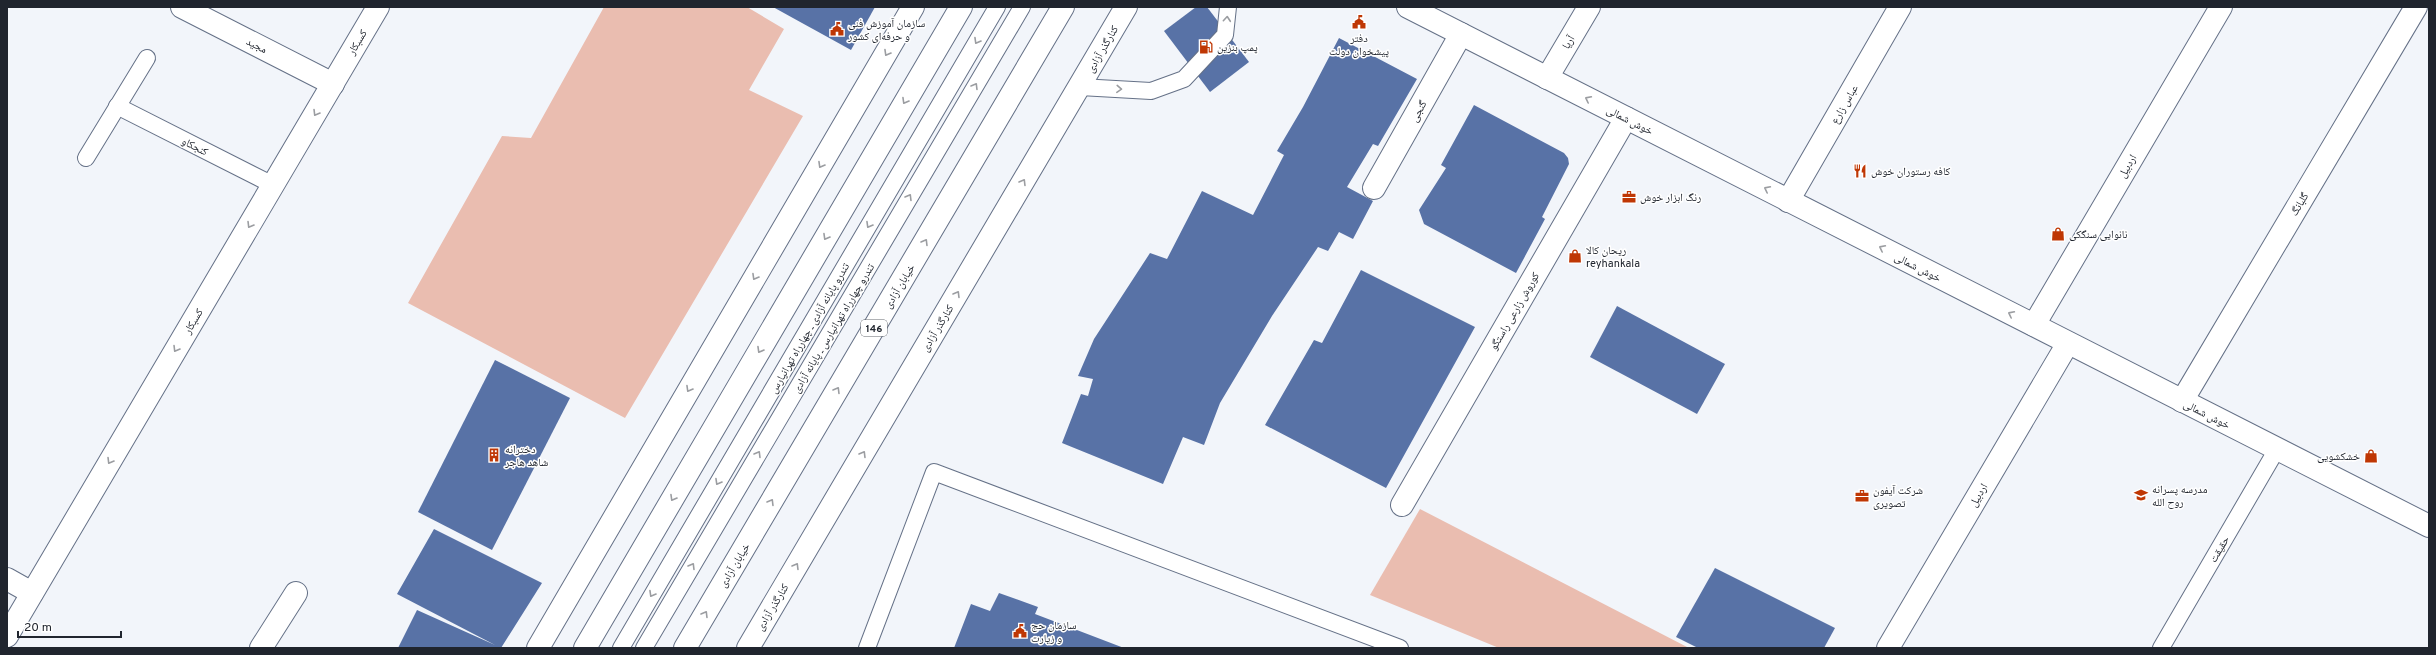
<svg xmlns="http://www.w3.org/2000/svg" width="2436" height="655" font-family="Overpass,'Noto Naskh Arabic',sans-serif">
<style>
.green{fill:#eabdb0}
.building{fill:#5872a6}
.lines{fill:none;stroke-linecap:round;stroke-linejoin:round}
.lane-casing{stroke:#657187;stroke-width:18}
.street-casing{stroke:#657187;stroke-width:24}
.secondary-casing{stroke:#657187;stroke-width:24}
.primary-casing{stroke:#657187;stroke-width:24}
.lane{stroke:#fff;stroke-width:16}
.street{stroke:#fff;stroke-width:22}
.secondary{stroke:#fff;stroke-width:22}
.primary{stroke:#fff;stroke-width:22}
.oneway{stroke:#9b9da1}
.labels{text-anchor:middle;stroke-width:3;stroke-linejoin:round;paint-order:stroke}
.shield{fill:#fff;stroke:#63666d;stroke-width:1}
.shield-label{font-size:10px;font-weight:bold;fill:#20252e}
.poi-label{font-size:11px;fill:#20252e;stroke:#fff;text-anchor:start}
.street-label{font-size:11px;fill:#20252e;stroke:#fff}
</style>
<rect width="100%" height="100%" fill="#f2f5fa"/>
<g class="green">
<polygon points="604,7 747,7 784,29 749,90 803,116 625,418 408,303 502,136 531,138"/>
<polygon points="1420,509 1689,648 1499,648 1370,595"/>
</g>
<g class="building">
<polygon points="773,7 875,7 851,50"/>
<polygon points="1196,7 1207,7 1249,62 1210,92 1164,31"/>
<polygon points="1339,38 1417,79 1378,146 1373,144 1347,187 1373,201 1353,239 1339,232 1328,251 1318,247 1272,316 1220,403 1204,445 1183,437 1163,484 1062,443 1081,394 1088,396 1093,379 1078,376 1094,339 1150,253 1167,259 1202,191 1253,215 1284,155 1277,151 1303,107"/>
<polygon points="1474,105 1564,153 1568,158 1569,164 1542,217 1545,219 1516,273 1424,224 1419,210 1446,168 1441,165"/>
<polygon points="1361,270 1475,327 1386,488 1265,425 1314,340 1322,343"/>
<polygon points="1617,306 1725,364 1697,414 1590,357"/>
<polygon points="495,360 570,398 492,550 418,512"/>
<polygon points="434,529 542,583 501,648 398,648 417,610 495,645 397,594"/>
<polygon points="1715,568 1835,628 1824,648 1698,648 1676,637"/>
<polygon points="999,593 1038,607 1035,614 1124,648 954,648 971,604 990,611"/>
</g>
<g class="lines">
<g class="lane-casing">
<g id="lane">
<polyline points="1080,87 1151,91 1184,79 1225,35 1228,7"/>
<polyline points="117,106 273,185"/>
<polyline points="86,158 147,58"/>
<polyline points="621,648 997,7"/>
<polyline points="644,648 1022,7"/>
<polyline points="867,648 934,472 1400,648"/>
<polyline points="2161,648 2277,449"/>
</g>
</g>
<g class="street-casing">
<g id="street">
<polyline points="182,7 333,84"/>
<polyline points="1547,78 1589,7"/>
<polyline points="1374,188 1461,34"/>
<polyline points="1788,201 1900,7"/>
<polyline points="2182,401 2416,7"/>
<polyline points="1402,505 1626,118"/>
<polyline points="7,579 32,593"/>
<polyline points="7,636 378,7"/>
<polyline points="261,648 296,593"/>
</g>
</g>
<g class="secondary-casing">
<g id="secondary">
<polyline points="1408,7 2429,526"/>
<polyline points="2034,325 2221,7"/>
<polyline points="538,648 913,7"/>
<polyline points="748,648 1126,7"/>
<polyline points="1888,648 2068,343"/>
</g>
</g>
<g class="primary-casing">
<g id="primary">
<polyline points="585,648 961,7"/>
<polyline points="685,648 1063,7"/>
</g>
</g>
<use href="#lane" class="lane"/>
<use href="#street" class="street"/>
<use href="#secondary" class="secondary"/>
<use href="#primary" class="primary"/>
</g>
<defs><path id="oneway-chevron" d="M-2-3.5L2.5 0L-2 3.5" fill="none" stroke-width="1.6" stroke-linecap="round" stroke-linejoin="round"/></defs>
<g class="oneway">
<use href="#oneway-chevron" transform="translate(1227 19) rotate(-85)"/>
<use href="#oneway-chevron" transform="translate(977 41) rotate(120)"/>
<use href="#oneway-chevron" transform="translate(887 53) rotate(120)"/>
<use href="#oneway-chevron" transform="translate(975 86) rotate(-59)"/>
<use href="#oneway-chevron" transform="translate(1119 89) rotate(3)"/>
<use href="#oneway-chevron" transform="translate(1588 99) rotate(-153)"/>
<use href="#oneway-chevron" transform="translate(905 101) rotate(120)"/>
<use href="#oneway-chevron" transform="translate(316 113) rotate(121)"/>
<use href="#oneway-chevron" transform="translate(821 165) rotate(120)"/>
<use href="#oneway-chevron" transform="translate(1023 182) rotate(-59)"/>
<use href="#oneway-chevron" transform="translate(1767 189) rotate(-153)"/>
<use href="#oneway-chevron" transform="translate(909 197) rotate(-59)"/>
<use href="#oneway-chevron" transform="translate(250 225) rotate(121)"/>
<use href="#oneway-chevron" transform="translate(869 225) rotate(120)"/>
<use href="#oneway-chevron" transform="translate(826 237) rotate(120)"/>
<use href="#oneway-chevron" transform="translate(925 242) rotate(-59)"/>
<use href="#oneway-chevron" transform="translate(1882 248) rotate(-153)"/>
<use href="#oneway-chevron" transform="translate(755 277) rotate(120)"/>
<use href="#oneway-chevron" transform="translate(957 294) rotate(-59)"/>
<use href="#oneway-chevron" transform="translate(2011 314) rotate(-153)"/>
<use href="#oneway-chevron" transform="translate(176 349) rotate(121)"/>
<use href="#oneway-chevron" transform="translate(760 350) rotate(120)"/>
<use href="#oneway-chevron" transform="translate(689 389) rotate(120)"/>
<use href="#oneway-chevron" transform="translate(837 390) rotate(-59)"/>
<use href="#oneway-chevron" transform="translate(758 454) rotate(-59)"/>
<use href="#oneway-chevron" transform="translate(863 454) rotate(-59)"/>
<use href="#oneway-chevron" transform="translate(110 461) rotate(121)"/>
<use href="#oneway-chevron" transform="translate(718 482) rotate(120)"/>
<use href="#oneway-chevron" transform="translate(673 498) rotate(120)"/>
<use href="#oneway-chevron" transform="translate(771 502) rotate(-59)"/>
<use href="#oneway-chevron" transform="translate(692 566) rotate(-59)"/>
<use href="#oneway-chevron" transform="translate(796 566) rotate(-59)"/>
<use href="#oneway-chevron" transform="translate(652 594) rotate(120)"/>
<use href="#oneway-chevron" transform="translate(705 614) rotate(-59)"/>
</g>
<defs>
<g id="civic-bare" transform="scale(1.08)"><path d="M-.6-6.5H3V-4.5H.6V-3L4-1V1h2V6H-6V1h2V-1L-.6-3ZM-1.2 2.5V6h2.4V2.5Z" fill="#bf3704" stroke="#fff" stroke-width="2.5" paint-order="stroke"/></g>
<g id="fuel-bare" transform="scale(1.08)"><path d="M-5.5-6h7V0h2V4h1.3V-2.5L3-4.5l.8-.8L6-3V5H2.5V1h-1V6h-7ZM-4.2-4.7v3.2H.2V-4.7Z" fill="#bf3704" stroke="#fff" stroke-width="2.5" paint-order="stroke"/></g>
<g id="restaurant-bare" transform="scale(1.08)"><path d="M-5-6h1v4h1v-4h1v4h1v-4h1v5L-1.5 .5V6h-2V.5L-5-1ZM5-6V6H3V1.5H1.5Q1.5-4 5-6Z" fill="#bf3704" stroke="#fff" stroke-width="2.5" paint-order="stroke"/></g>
<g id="office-bare" transform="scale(1.08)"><path d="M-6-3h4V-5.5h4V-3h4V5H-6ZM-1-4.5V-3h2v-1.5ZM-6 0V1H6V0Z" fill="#bf3704" stroke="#fff" stroke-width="2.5" paint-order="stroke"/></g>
<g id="shop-bare" transform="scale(1.08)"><path d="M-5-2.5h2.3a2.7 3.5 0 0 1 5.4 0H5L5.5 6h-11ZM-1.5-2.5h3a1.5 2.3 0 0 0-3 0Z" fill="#bf3704" stroke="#fff" stroke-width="2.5" paint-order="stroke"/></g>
<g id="building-bare" transform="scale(1.08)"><path d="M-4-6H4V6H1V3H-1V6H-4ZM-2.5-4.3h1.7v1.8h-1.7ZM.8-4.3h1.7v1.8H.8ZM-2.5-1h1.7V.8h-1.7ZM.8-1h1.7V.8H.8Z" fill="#bf3704" stroke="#fff" stroke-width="2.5" paint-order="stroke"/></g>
<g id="school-bare" transform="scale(1.08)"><path d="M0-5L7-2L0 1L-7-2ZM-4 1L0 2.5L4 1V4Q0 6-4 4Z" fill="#bf3704" stroke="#fff" stroke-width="2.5" paint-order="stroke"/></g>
</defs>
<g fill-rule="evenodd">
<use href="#civic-bare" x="1359" y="22"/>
<use href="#civic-bare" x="837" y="29"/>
<use href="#fuel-bare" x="1206" y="47"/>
<use href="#restaurant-bare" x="1860" y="171"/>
<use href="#office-bare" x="1629" y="197"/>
<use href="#shop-bare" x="2058" y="234"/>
<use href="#shop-bare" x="1575" y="256"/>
<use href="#building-bare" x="494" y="455"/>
<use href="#shop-bare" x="2371" y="456"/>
<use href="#school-bare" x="2141" y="495"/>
<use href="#office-bare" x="1862" y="496"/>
<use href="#civic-bare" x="1020" y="631"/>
</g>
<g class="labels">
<rect class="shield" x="861" y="320" width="26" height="16" rx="3"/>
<g class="shield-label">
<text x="874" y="332">146</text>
</g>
<g class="poi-label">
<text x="848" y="27">سازمان آموزش فنی<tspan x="848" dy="13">و حرفه‌ای کشور</tspan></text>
<text x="1359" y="42" text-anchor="middle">دفتر<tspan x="1359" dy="13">پیشخوان دولت</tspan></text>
<text x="1217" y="51">پمپ بنزین</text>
<text x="1871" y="175">کافه رستوران خوش</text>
<text x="1640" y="201">رنگ ابزار خوش</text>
<text x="2069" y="238">نانوایی سنگکی</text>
<text x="1586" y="254">ریحان کالا<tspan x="1586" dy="13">reyhankala</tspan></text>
<text x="505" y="453">دخترانه<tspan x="505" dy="13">شاهد هاجر</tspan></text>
<text x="2360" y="460" text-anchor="end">خشکشویی</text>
<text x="2152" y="493">مدرسه پسرانه<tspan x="2152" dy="13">روح الله</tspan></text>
<text x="1873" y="494">شرکت آیفون<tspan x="1873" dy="13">تصویری</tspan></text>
<text x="1031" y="629">سازمان حج<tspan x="1031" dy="13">و زیارت</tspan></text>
</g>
<g class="street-label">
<text transform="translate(357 42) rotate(-59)" y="4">کسبکار</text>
<text transform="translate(1568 42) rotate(-59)" y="4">آریا</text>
<text transform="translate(257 45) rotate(27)" y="4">مجید</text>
<text transform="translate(1102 49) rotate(-60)" y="4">کنارگذر آزادی</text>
<text transform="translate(1844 104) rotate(-60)" y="4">عباس زارع</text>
<text transform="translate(1418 111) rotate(-61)" y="4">گنجی</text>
<text transform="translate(1630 120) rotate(27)" y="4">خوش شمالی</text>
<text transform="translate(195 146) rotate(27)" y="4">کنجکاو</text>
<text transform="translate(2127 166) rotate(-60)" y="4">اردبیل</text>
<text transform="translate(2299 204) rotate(-59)" y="4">گلبانگ</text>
<text transform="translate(1918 267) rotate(27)" y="4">خوش شمالی</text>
<text transform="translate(899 286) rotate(-59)" y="4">خیابان آزادی</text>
<text transform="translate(1514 311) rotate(-60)" y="4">کوروش زارعی راستگو</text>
<text transform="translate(193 321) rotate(-59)" y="4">کسبکار</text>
<text transform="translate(809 328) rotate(-60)" y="4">تندرو پایانه آزادی ـ چهارراه تهرانپارس</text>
<text transform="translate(833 328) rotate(-59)" y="4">تندرو چهارراه تهرانپارس ـ پایانه آزادی</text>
<text transform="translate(937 328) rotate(-59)" y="4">کنارگذر آزادی</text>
<text transform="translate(2207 414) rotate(27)" y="4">خوش شمالی</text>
<text transform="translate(1978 495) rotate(-60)" y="4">اردبیل</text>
<text transform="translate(2219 549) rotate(-60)" y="4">حقیقت</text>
<text transform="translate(734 565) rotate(-59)" y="4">خیابان آزادی</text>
<text transform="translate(772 607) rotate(-59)" y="4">کنارگذر آزادی</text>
</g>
</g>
<rect width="2436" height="655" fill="none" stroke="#20252e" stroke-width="16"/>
<path d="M18 631v6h103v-6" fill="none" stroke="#20252e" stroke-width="2"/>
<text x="24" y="631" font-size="12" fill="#20252e" stroke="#ffffff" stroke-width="3" paint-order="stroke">20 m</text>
</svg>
